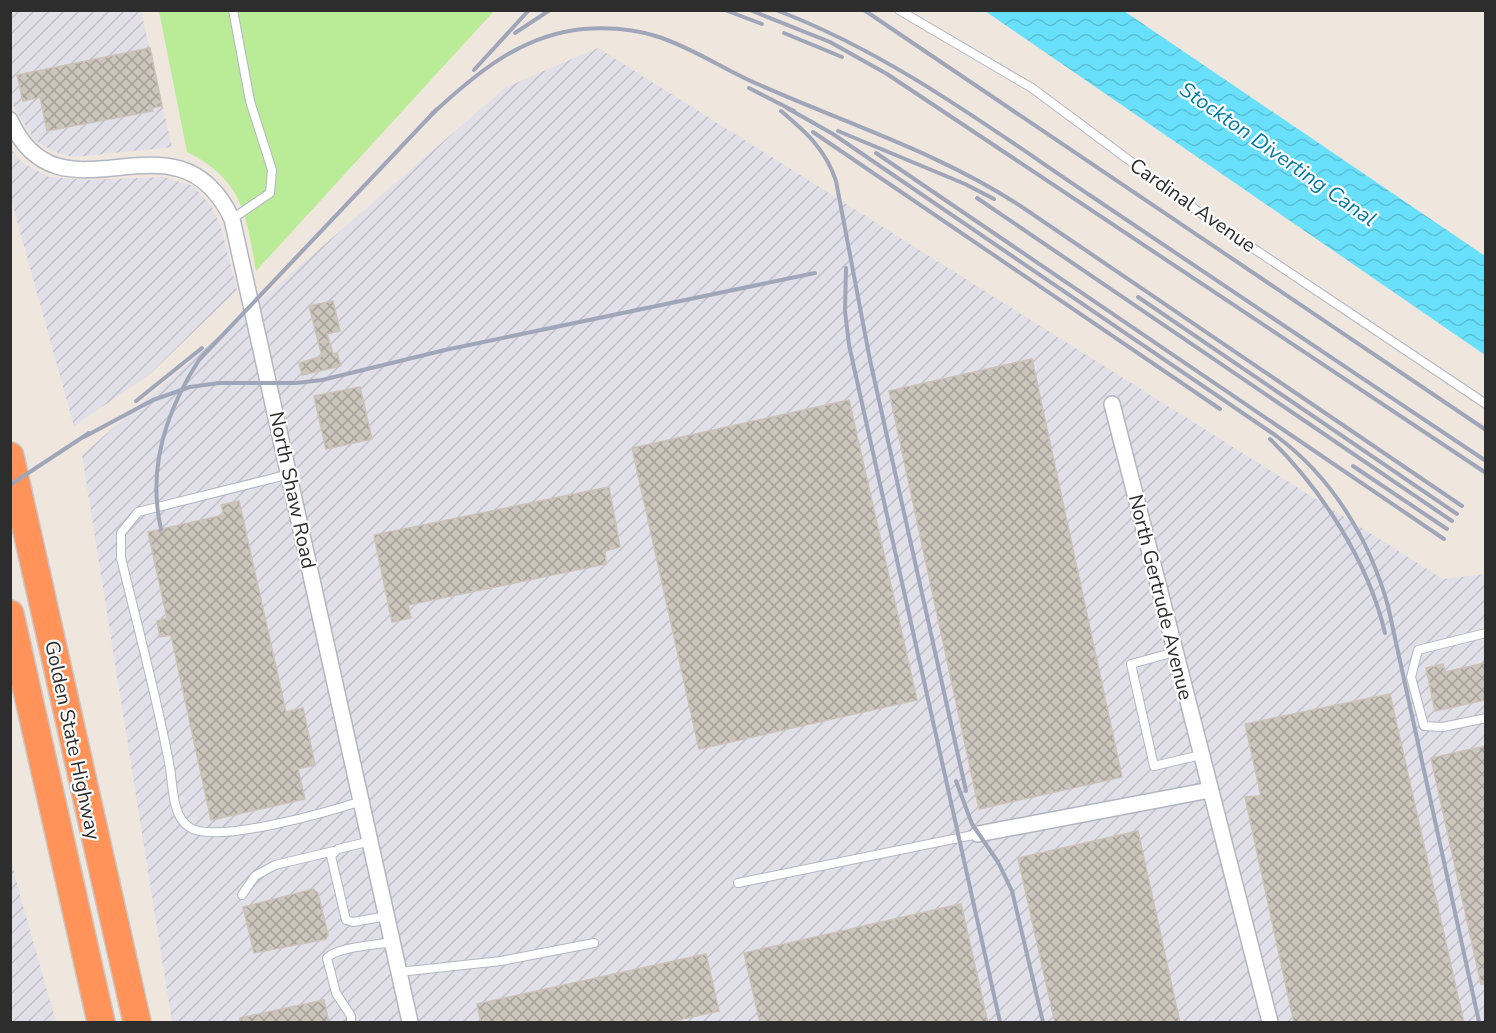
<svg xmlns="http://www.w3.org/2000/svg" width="1496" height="1033" font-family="'Nunito Sans',sans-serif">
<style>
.industrial{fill:url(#industrial-furrows)}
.grass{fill:#baeb96}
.water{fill:url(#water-waves)}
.building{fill:url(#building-cross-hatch);stroke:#cbc2b7;stroke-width:1.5}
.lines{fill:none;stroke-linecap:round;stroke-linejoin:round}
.lane-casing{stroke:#b2b6c2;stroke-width:10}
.street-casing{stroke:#b2b6c2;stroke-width:18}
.highway-casing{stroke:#c8c8c8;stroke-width:30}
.lane{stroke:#fff;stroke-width:8}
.street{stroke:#fff;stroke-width:15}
.highway{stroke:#ff935a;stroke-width:27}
.rail{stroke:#a0a6b9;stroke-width:4}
.labels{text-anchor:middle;stroke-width:4.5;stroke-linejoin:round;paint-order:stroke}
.street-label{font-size:20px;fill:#2d2d2d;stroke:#fff}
.water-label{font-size:21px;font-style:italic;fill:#017ba6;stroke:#fff}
</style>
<defs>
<pattern id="industrial-furrows" width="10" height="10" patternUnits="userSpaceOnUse" patternTransform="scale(1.5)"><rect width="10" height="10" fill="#e1dfe8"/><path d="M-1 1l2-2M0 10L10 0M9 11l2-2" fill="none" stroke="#c1c0c7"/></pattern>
<pattern id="water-waves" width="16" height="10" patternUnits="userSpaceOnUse" patternTransform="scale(1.5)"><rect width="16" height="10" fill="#68e0fb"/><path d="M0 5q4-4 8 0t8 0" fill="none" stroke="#5ac0d7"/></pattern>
<pattern id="building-cross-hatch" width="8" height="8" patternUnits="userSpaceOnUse" patternTransform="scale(1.5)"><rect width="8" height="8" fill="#cbc5bc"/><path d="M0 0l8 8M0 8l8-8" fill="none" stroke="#a5a099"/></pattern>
</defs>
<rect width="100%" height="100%" fill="#efe6de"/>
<g class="industrial">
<polygon points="11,11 141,11 172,147 74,157 55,152 35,141 11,102"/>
<polygon points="598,48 1443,579 1485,574 1485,1022 172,1022 82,455 506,87"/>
<polygon points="10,147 21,162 49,177 90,180 164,177 193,186 211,206 221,227 237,290 149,375 74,426 11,199"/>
<polygon points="11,860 20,895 56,1022 11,1022"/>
</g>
<path class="grass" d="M159 11H494L256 271C246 214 243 180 187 152Z"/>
<polygon class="water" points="985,11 1124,11 1485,256 1485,355"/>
<g class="building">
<polygon points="150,48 162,106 152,108 153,111 47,131 40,97 23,101 17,75"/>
<polygon points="333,301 340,331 327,334 333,354 337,353 341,366 302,375 299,363 322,356 309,306"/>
<polygon points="1032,359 1122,777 979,809 889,391"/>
<polygon points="360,387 372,439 326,449 314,396"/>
<polygon points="849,400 917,700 699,749 632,448"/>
<polygon points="609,487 620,547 605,551 606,564 408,605 411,618 392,622 374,535"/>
<polygon points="239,501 286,712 303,708 315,765 298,769 305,799 211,820 171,635 160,637 157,621 167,618 148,532 224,515 221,505"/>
<polygon points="1485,663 1485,700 1435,711 1426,668 1443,664 1445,672"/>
<polygon points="1390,694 1464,1023 1294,1023 1245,797 1261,796 1245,724"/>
<polygon points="1485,746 1485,984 1481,984 1431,758"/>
<polygon points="1138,831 1180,1023 1055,1023 1018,858"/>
<polygon points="313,889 318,893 328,935 326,939 254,953 243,907"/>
<polygon points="961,904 988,1023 760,1023 744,953"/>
<polygon points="706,954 719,1011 665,1023 481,1023 477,1004"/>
<polygon points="324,1000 329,1023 240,1023 240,1018"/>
</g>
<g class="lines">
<g class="lane-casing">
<g id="lane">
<polyline points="899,10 1032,88 1196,210 1486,404"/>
<polyline points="232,219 270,193 272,170 250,101 233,10"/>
<path d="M290 474 138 512 121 533V558C138 628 157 697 170 768 173 786 172 816 189 827 215 845 331 811 362 801"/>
<polyline points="1486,633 1418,650 1411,677 1424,726 1443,727 1486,718"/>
<polyline points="1175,652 1131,664 1154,766 1201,755"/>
<polyline points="371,841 338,849 331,856 346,920 353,922 387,916"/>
<polyline points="738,883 978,834"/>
<polyline points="242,895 255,876 275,865 334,851"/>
<polyline points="399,972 501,961 594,943"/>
<path d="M351 1022V1016L336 993 327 958C336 947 376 945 392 942"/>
</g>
</g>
<g class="street-casing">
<g id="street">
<path d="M10 120C61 233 176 100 232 219L410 1022"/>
<polyline points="1112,404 1270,1022"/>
<polyline points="978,834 1210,790"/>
</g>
</g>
<g class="highway-casing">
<g id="highway">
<polyline points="10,456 137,1022"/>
<polyline points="10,614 101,1022"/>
</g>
</g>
<use href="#lane" class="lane"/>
<use href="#street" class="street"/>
<use href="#highway" class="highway"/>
<g class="rail">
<polyline points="725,10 762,24"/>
<polyline points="750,10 830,42 887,74 1486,473"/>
<path d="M776 10C890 53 990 128 1091 196 1222 284 1354 373 1486 461"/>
<polyline points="864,10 1486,430"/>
<polyline points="515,33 550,10"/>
<polyline points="784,33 842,57"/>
<polyline points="474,70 529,10"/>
<polyline points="749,88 794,111"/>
<path d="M787 108 833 134 1275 435C1332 477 1369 538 1388 606L1479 1022"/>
<path d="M781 111C806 132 826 150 836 181L870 360 966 791"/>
<path d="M431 115C475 74 521 35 583 29 609 27 635 29 659 37 692 48 722 68 753 82 844 123 939 152 1022 207L1462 506"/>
<polyline points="838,131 965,184 994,199"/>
<polyline points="813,132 1220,409"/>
<polyline points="876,153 1444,539"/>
<polyline points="977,198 1452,521"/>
<polyline points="846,268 845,311 849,345 1000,1022"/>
<polyline points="1138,297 1457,514"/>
<polyline points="136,401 202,348"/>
<polyline points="84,437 153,400 190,387 219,383 296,383 322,380 445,350 815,273"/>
<path d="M1270 439C1322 490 1368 561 1385 633"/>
<polyline points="1353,466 1447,529"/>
<polyline points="10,485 89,433"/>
<path d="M161 529C147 468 166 411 199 360L437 109"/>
<polyline points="956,781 972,824 998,862 1012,891 1043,1022"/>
</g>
</g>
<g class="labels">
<g class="street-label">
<text transform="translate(1193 205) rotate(35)" y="7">Cardinal Avenue</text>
<text transform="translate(293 490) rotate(78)" y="7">North Shaw Road</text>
<text transform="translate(1161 597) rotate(76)" y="7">North Gertrude Avenue</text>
<text transform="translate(73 740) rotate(78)" y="7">Golden State Highway</text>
</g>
<g class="water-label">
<text transform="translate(1278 154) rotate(35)" y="7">Stockton Diverting Canal</text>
</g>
</g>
<rect width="1496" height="1033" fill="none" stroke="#2d2d2d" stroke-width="24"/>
</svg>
